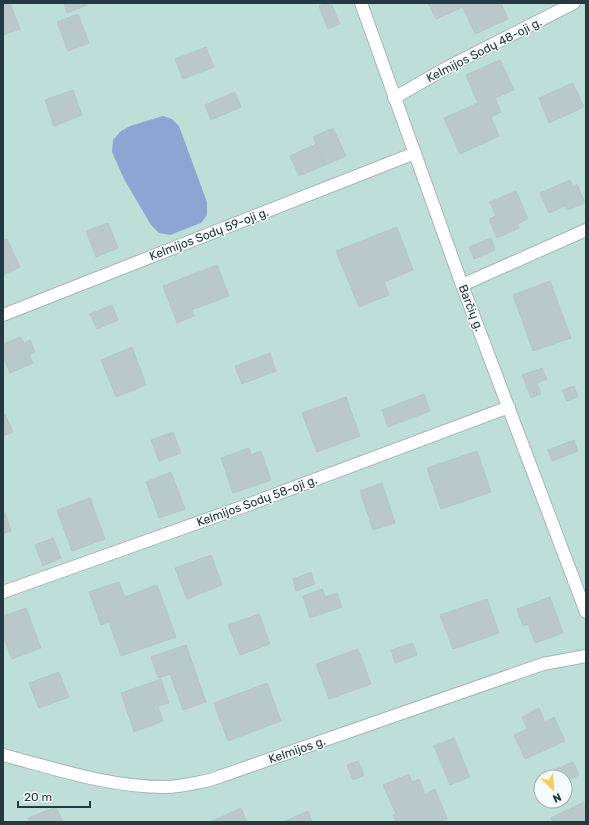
<svg xmlns="http://www.w3.org/2000/svg" width="589" height="825" font-family="Rubik,sans-serif">
<style>
.green{fill:#bddfd7;fill-rule:evenodd}
.water{fill:#8ca5d3}
.building{fill:#b9c8c9;stroke:#b6c6c8}
.lines{fill:none;stroke-linecap:round;stroke-linejoin:round}
.minor-casing{stroke:#a6b4b6;stroke-width:14}
.minor{stroke:#fff;stroke-width:12}
.labels{text-anchor:middle;stroke-width:3;stroke-linejoin:round;paint-order:stroke}
.street-label{font-size:12px;fill:#233a40;stroke:#f5fafa}
</style>
<rect width="100%" height="100%" fill="#e4edee"/>
<path class="green" d="M3 3H586V822H3ZM541 777H565V801H541Z"/>
<polygon class="water" points="163,116 172,119 179,126 207,202 207,215 201,223 170,235 159,233 151,225 124,179 112,152 113,140 121,131 130,126"/>
<g class="building">
<polygon points="3,3 10,3 20,29 3,35"/>
<polygon points="64,3 86,3 87,5 67,13"/>
<polygon points="326,3 331,3 340,24 328,29 319,6"/>
<polygon points="428,3 501,3 508,19 475,34 463,7 436,19"/>
<polygon points="78,14 89,43 68,51 57,22"/>
<polygon points="206,47 214,67 183,79 175,59"/>
<polygon points="500,60 514,90 495,98 501,112 491,117 499,136 460,154 444,118 478,103 466,75"/>
<polygon points="573,83 584,107 549,123 539,98"/>
<polygon points="73,90 82,115 54,126 45,100"/>
<polygon points="235,92 241,107 211,120 205,105"/>
<polygon points="333,128 346,156 325,165 313,137"/>
<polygon points="316,144 325,165 299,176 290,156"/>
<polygon points="570,180 573,186 577,184 585,203 567,210 565,206 549,213 540,193"/>
<polygon points="516,191 528,219 517,224 519,228 497,238 489,219 496,216 490,202"/>
<polygon points="108,223 118,248 96,257 86,231"/>
<polygon points="397,227 413,270 384,282 389,295 359,307 336,251"/>
<polygon points="491,238 495,250 474,259 469,247"/>
<polygon points="7,239 20,267 3,275 3,240"/>
<polygon points="217,265 229,296 192,310 194,316 177,323 163,286"/>
<polygon points="550,281 571,338 533,351 513,295"/>
<polygon points="112,305 118,320 97,329 90,314"/>
<polygon points="21,337 24,343 30,340 35,352 29,355 33,363 10,373 3,356 3,344"/>
<polygon points="132,347 146,385 116,397 101,360"/>
<polygon points="270,353 276,371 242,384 235,366"/>
<polygon points="542,368 547,379 537,383 541,394 531,398 522,375"/>
<polygon points="574,386 578,397 567,401 562,390"/>
<polygon points="424,394 430,411 388,427 382,410"/>
<polygon points="346,397 360,436 317,452 302,413"/>
<polygon points="5,414 13,432 3,436 3,415"/>
<polygon points="173,432 181,453 159,461 151,440"/>
<polygon points="574,440 578,451 552,461 548,450"/>
<polygon points="249,448 251,455 261,451 271,480 233,493 221,458"/>
<polygon points="477,451 491,492 441,509 427,468"/>
<polygon points="171,472 185,509 159,518 146,482"/>
<polygon points="382,483 395,523 373,530 360,491"/>
<polygon points="90,498 105,539 72,551 57,510"/>
<polygon points="5,513 11,531 3,534 3,514"/>
<polygon points="53,538 61,558 43,566 35,545"/>
<polygon points="211,555 222,585 187,599 175,568"/>
<polygon points="311,572 315,584 296,591 293,579"/>
<polygon points="119,582 125,597 157,585 176,637 121,656 109,622 101,625 89,592"/>
<polygon points="322,589 325,597 337,593 342,607 310,618 303,596"/>
<polygon points="550,597 563,633 535,643 528,624 523,626 517,609"/>
<polygon points="487,599 499,633 453,649 440,615"/>
<polygon points="26,608 41,648 12,659 3,636 3,616"/>
<polygon points="259,614 270,644 240,655 228,625"/>
<polygon points="413,643 417,655 395,663 391,650"/>
<polygon points="186,645 206,702 183,710 170,674 158,678 151,657"/>
<polygon points="358,649 371,684 329,699 316,664"/>
<polygon points="59,672 69,697 39,708 29,683"/>
<polygon points="161,679 169,703 158,706 163,721 134,732 121,693"/>
<polygon points="267,683 281,721 228,741 214,703"/>
<polygon points="539,708 545,722 554,717 565,741 525,759 514,735 527,729 522,717"/>
<polygon points="454,738 470,777 450,785 434,746"/>
<polygon points="358,761 364,775 353,780 347,765"/>
<polygon points="573,762 579,775 565,781 565,777 557,777 554,770"/>
<polygon points="409,774 412,782 419,779 425,794 435,789 447,819 440,822 396,822 393,815 396,814 383,785"/>
<polygon points="586,801 586,822 553,822 551,818"/>
<polygon points="56,807 63,822 29,822 28,818"/>
<polygon points="241,808 247,822 210,822"/>
<polygon points="308,811 312,822 283,822"/>
</g>
<g class="lines">
<g class="minor-casing">
<g id="minor">
<polyline points="361,3 462,285 586,612"/>
<polyline points="394,98 448,67 574,3"/>
<polyline points="462,285 586,230"/>
<polyline points="3,315 415,153"/>
<polyline points="3,592 242,507 509,407"/>
<path d="M3 755C56 769 110 787 165 787 180 787 195 783 210 780L543 664 586 656"/>
</g>
</g>
<use href="#minor" class="minor"/>
</g>
<g class="labels">
<g class="street-label">
<text transform="translate(484 50) rotate(-27)" y="4">Kelmijos Sodų 48-oji g.</text>
<text transform="translate(209 234) rotate(-21)" y="4">Kelmijos Sodų 59-oji g.</text>
<text transform="translate(471 308) rotate(69)" y="4">Barčių g.</text>
<text transform="translate(257 501) rotate(-20)" y="4">Kelmijos Sodų 58-oji g.</text>
<text transform="translate(297 750) rotate(-19)" y="4">Kelmijos g.</text>
</g>
</g>
<rect width="589" height="825" fill="none" stroke="#233a40" stroke-width="8"/>
<g transform="translate(553 789) rotate(155)"><circle r="19" fill="#f5fafa" stroke="#a1adb0"/>
<path d="M0-3L7 15L0 10L-7 15Z" fill="#f4cc5c"/>
<text y="-6" font-size="11" font-weight="bold" text-anchor="middle" fill="#233a40">N</text>
</g>
<path d="M18 801v6h72v-6" fill="none" stroke="#233a40" stroke-width="2"/>
<text x="24" y="801" font-size="12" fill="#233a40" stroke="#f5fafa" stroke-width="3" paint-order="stroke">20 m</text>
</svg>
